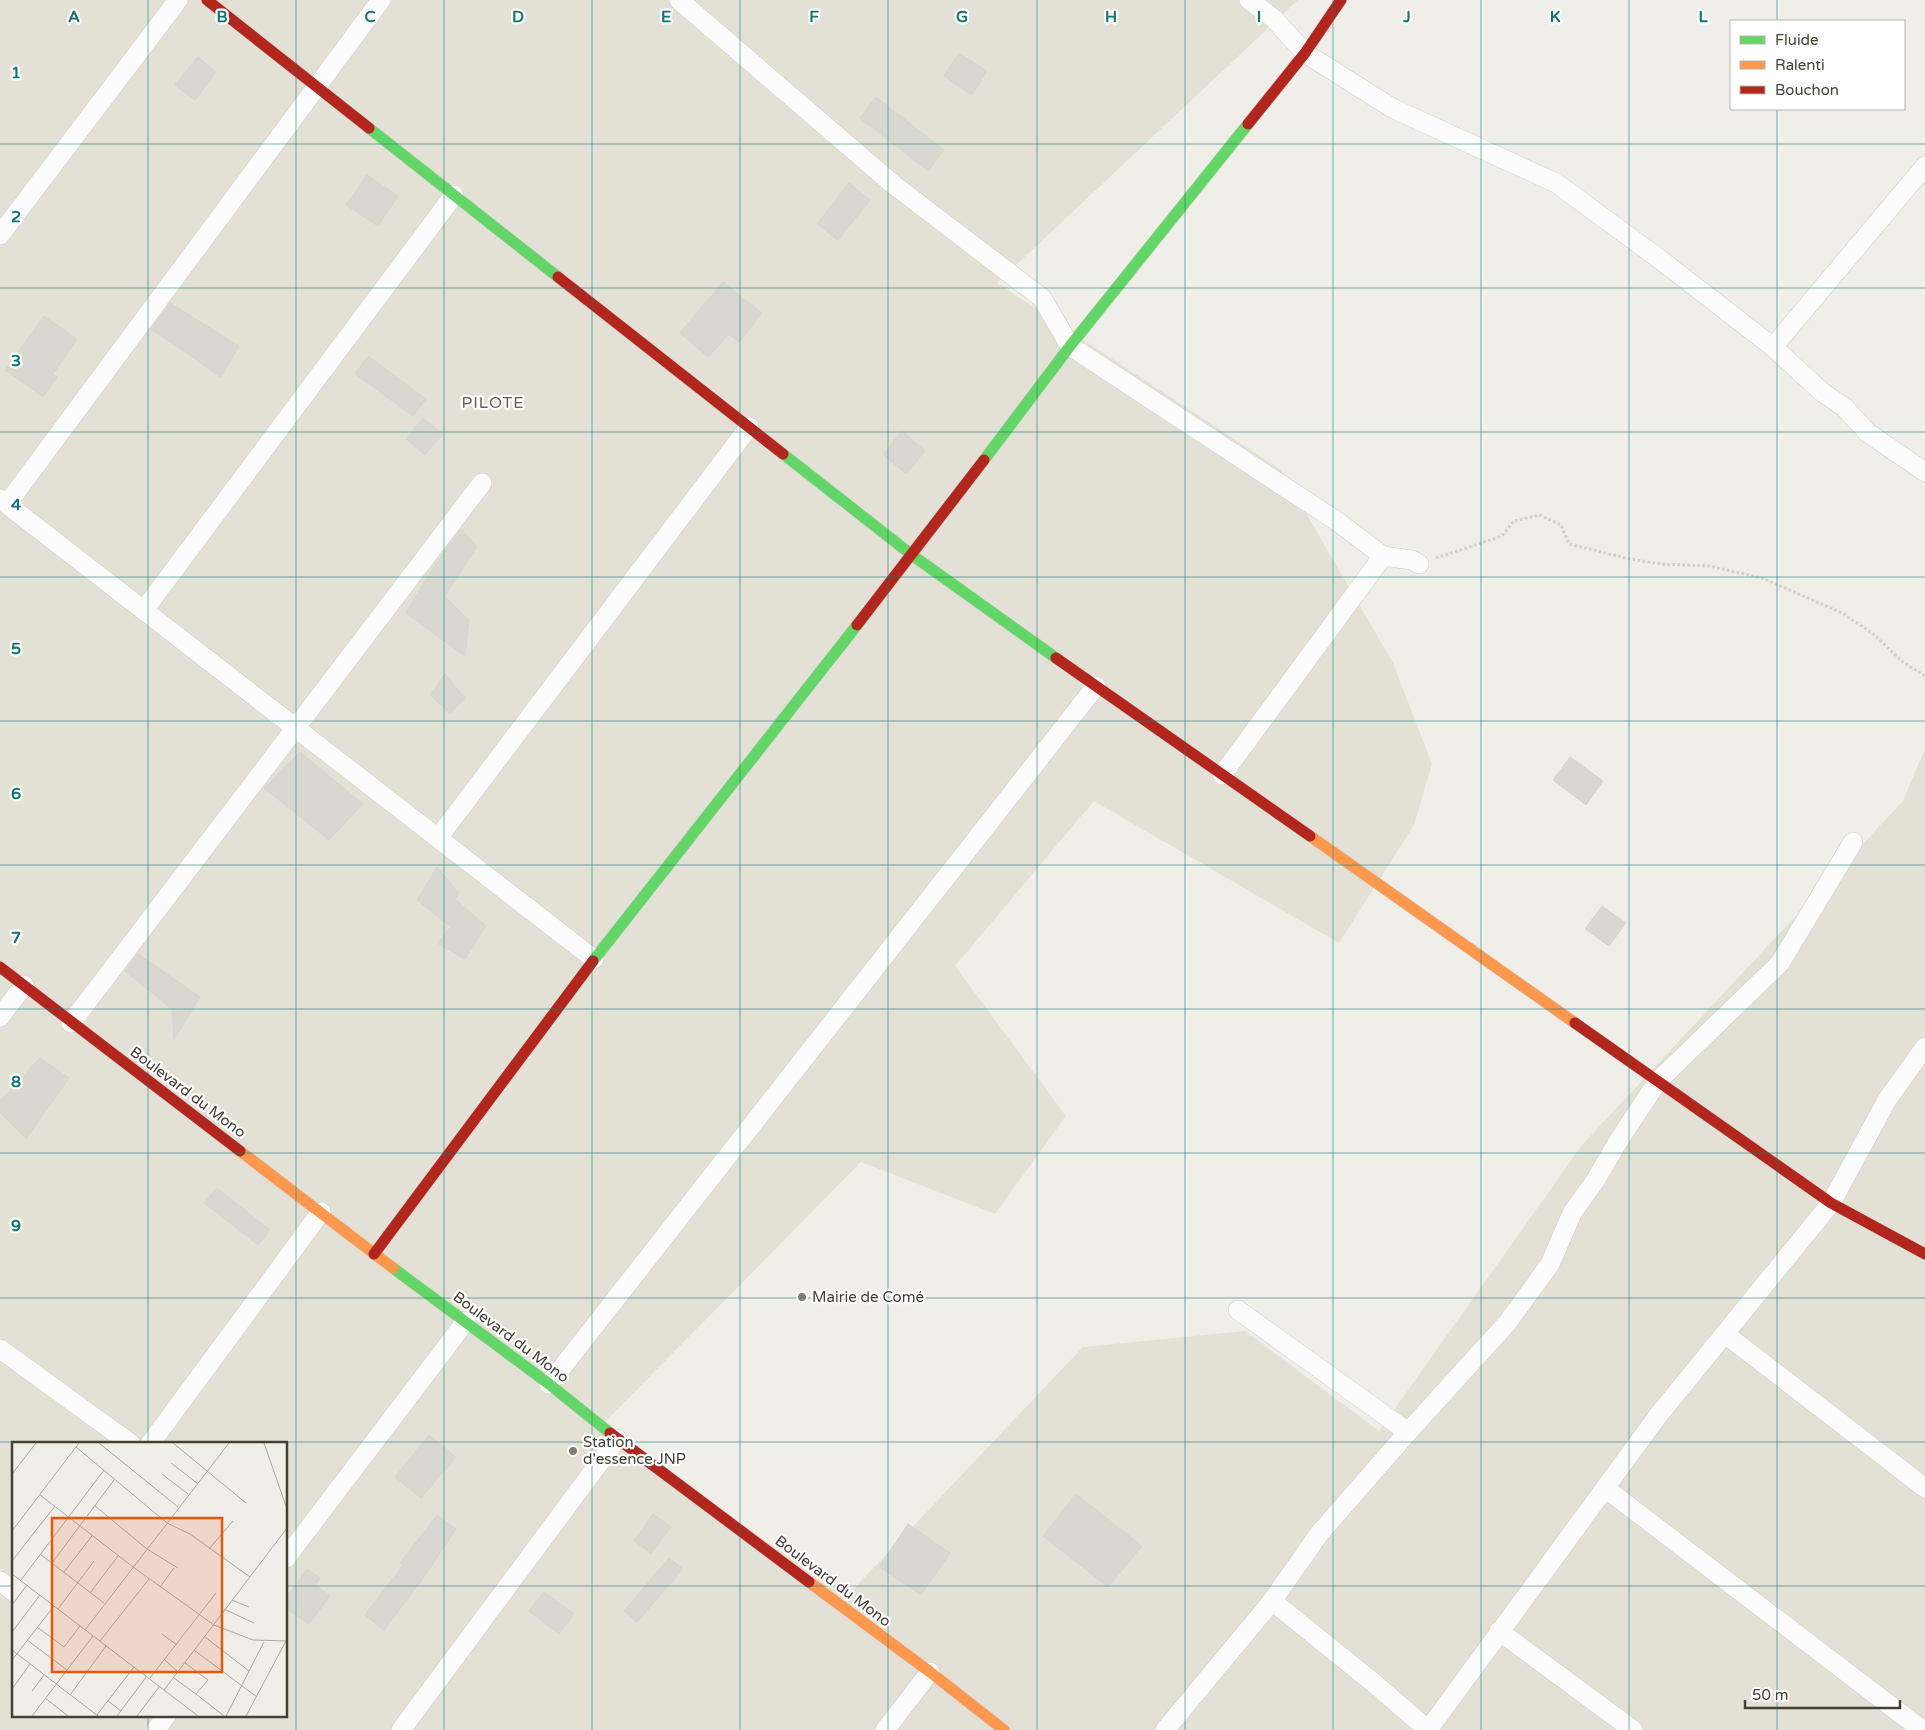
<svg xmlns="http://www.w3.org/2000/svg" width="1925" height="1730" font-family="'Varela Round',sans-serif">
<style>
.residential{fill:#e3e0d6;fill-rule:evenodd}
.building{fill:#d9d7d2;stroke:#d7d5cf}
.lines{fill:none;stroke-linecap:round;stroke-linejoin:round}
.street-casing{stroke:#cdccc7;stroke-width:20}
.fast-casing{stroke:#ceccc0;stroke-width:12}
.slow-casing{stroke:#ceccc0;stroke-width:12}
.jam-casing{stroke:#ceccc0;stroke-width:12}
.path{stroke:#d0cecb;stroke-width:3;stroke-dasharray:2.5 2.5;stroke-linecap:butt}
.street{stroke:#fdfcfc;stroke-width:19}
.fast{stroke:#63d668;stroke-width:11}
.slow{stroke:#ff974d;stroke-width:11}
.jam{stroke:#b3261e;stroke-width:11}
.grid{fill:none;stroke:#0f766e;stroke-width:1;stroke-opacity:0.55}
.poi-dot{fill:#807d75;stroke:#fff;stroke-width:2}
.labels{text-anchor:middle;stroke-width:4.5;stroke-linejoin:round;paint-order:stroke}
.street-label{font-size:15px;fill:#454036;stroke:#fff}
.poi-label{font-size:15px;fill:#454036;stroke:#fff;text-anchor:start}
.neighbourhood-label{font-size:16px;letter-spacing:1px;fill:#675f4d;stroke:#fff}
.inset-road{fill:none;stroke:#aba8a1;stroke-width:1}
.view{fill:#e8590c;fill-opacity:0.15;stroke:#e8590c;stroke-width:2.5}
.inset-edge{fill:none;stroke:#454036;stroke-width:2.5}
.grid-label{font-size:16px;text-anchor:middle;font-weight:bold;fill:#0f766e;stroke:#fff;stroke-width:4.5;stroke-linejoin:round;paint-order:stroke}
</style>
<rect width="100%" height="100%" fill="#efeee9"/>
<path class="residential" d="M0 0H1298L997 283 1281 470 1393 663 1432 764 1414 825 1339 943 1094 801 955 966 1066 1116 995 1214 861 1162 603 1424 845 1598 1083 1347 1245 1331 1379 1431 1582 1145 1903 801 1925 748V1730H0ZM14 1444H286V1716H14Z"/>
<g class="building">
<polygon points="959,53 987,71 972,95 944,76"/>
<polygon points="198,57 216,72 195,100 175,85"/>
<polygon points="876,97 944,150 928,171 860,118"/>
<polygon points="367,175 398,196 378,226 346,205"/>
<polygon points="849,183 870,200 838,240 817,224"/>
<polygon points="723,282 762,313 739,342 729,334 708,357 680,333"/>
<polygon points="170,303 239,346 221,377 151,329"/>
<polygon points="44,316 77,339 53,374 57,377 43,397 5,370"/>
<polygon points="368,356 426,399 413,416 355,374"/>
<polygon points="423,418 443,434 425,455 406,439"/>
<polygon points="902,431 925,451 906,474 883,454"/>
<polygon points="461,529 477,546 445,596 469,621 465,656 406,613 433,568"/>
<polygon points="445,674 465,698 450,713 430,695"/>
<polygon points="300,752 363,804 329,840 264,788"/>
<polygon points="1570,757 1603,781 1586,805 1553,780"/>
<polygon points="437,867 459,894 455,899 486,926 465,959 437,943 451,927 417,900"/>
<polygon points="1602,906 1626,923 1609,946 1585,929"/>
<polygon points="138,954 200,997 174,1040 172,1009 125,971"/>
<polygon points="40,1058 69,1078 26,1139 0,1112 0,1101"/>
<polygon points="217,1188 270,1230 258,1245 204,1203"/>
<polygon points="429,1435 456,1457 421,1498 395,1477"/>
<polygon points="1076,1494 1142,1546 1108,1587 1043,1536"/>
<polygon points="653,1514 671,1527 651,1553 634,1541"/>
<polygon points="437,1515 456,1529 422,1580 384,1630 365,1615 403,1565 400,1563"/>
<polygon points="908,1524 950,1553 921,1595 879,1567"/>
<polygon points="669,1558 683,1569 637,1622 624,1611"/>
<polygon points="307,1569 320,1578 315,1585 330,1596 309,1624 286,1608 286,1598"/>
<polygon points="544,1592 574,1614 559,1634 529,1611"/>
</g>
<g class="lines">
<g class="street-casing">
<g id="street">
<polyline points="679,0 894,185 1042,298 1070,346 1338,522 1383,556 1412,560 1419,564"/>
<polyline points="1249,0 1274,19 1305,53 1392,108 1556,183 1662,261 1773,347 1822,392 1844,407 1868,433 1925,472"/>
<polyline points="0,235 178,0"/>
<polyline points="1773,347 1925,166"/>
<polyline points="0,499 594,959"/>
<polyline points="7,504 381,0"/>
<polyline points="144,610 454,195"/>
<polyline points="1222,775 1383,556"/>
<polyline points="438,838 749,427"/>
<polyline points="0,1017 24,985"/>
<polyline points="71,1023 482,483"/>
<polyline points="1238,1310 1408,1432"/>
<polyline points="1725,1334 1925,1488"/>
<polyline points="0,1349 131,1444"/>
<polyline points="549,1384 1096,686"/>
<polyline points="150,1444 321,1212"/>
<polyline points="1605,1488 1922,1730"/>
<polyline points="286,1558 466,1321"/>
<polyline points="0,1581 14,1592"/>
<polyline points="1272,1601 1375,1684 1428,1730"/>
<polyline points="1499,1631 1633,1730"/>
<polyline points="156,1730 166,1716"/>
<polyline points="401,1730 617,1439"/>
<polyline points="885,1730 930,1672"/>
<polyline points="1165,1730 1272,1601 1319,1534 1408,1432 1508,1322 1550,1264 1572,1213 1595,1181 1619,1140 1658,1081 1780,963 1853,842"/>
<polyline points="1428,1730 1657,1417 1831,1203 1887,1100 1925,1047"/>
</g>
</g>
<g class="fast-casing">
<g id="fast">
<polyline points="369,128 558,277"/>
<polyline points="783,454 912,555 1056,658"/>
<polyline points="984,460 1070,346 1248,124"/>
<polyline points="593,961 857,625"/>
<polyline points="393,1268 549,1384 610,1433"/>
</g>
</g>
<g class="slow-casing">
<g id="slow">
<polyline points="1310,836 1575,1023"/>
<polyline points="240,1151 393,1268"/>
<polyline points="809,1582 930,1672 1004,1730"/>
</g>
</g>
<g class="jam-casing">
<g id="jam">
<polyline points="207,0 369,128"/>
<polyline points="1248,124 1305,53 1341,0"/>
<polyline points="558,277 783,454"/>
<polyline points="857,625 984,460"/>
<polyline points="1056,658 1310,836"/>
<polyline points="0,967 240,1151"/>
<polyline points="1575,1023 1831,1203 1925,1254"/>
<polyline points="374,1254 593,961"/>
<polyline points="610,1433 809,1582"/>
</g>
</g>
<polyline class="path" points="1436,558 1502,536 1514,521 1540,515 1561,525 1569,544 1625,558 1660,564 1709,566 1762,578 1842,613 1871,632 1903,662 1925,676"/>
<use href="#street" class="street"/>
<use href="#fast" class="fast"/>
<use href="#slow" class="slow"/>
<use href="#jam" class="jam"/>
</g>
<path class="grid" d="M148 0V1444M296 0V1730M444 0V1730M592 0V1730M740 0V1730M888 0V1730M1037 0V1730M1185 0V1730M1333 0V1730M1481 0V1730M1629 0V1730M1777 0V21M1777 109V1730M0 144H1925M0 288H1925M0 432H1925M0 577H1925M0 721H1925M0 865H1925M0 1009H1925M0 1153H1925M0 1298H1925M0 1442H1925M0 1586H14M286 1586H1925M148 1716V1730"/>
<g class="poi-dot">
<circle cx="802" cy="1297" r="5"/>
<circle cx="573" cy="1451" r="5"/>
</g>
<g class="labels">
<g class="street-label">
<text transform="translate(188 1092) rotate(37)" y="5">Boulevard du Mono</text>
<text transform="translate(511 1337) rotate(37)" y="5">Boulevard du Mono</text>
<text transform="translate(833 1581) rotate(37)" y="5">Boulevard du Mono</text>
</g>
<g class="poi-label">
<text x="812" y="1302">Mairie de Comé</text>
<text x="583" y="1447">Station<tspan x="583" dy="17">d'essence JNP</tspan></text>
</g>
<g class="neighbourhood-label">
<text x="493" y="408">PILOTE</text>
</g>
</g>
<g transform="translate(12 1442)">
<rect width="275" height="275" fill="#efeee9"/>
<path class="inset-road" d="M87 1 166 65M161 1 234 61M252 1 275 67M64 5 155 81 178 92 238 135M159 21 185 41M0 32 24 1M150 32 176 52M28 53 121 125 202 183 241 198 275 199M83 64 135 107 166 126M0 89 67 1M197 107 221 79M28 112 92 161M0 119 43 64M40 121 102 38M52 130 80 94M0 132 186 274M9 138 92 28M148 145 162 126M78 151 106 114M220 158 237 165M0 163 15 143M46 167 82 119M212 167 242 181M25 185 52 205 68 184M73 188 217 1M0 190 28 153M150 192 165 203M193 195 237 229M15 198 55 228M88 199 137 137M0 208 86 274M182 208 245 255M0 218 42 164M153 218 166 230M138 236 204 151M162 236 184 252 196 238 173 221M0 247 18 222M152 248 275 86M20 249 32 233M184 252 212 274M58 253 94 204M33 256 56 274M96 259 109 269M85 273 122 225M20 274 81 194M105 274 135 234M125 274 147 245M214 274 252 200M234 274 274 199"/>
<path class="view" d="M40 76H210V230H40Z"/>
<rect width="275" height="275" class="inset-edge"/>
</g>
<g class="grid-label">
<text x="74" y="22">A</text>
<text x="222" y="22">B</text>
<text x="370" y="22">C</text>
<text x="518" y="22">D</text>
<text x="666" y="22">E</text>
<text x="814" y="22">F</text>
<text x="962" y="22">G</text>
<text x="1111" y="22">H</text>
<text x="1259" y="22">I</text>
<text x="1407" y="22">J</text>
<text x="1555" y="22">K</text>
<text x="1703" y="22">L</text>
<text x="16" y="78">1</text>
<text x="16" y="222">2</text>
<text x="16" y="366">3</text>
<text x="16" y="510">4</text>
<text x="16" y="654">5</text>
<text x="16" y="799">6</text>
<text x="16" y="943">7</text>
<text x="16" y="1087">8</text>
<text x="16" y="1231">9</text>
</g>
<rect x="1730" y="20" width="175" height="90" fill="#ffffff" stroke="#b5b3af"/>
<rect x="1740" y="36" width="25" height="8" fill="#63d668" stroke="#b5b3af"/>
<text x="1775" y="45" font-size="15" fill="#454036">Fluide</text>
<rect x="1740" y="61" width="25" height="8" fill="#ff974d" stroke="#b5b3af"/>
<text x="1775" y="70" font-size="15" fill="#454036">Ralenti</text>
<rect x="1740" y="86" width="25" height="8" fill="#b3261e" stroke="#b5b3af"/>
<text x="1775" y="95" font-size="15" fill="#454036">Bouchon</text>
<path d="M1745 1700v8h155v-8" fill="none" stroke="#454036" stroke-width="2.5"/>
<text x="1752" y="1700" font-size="15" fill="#454036" stroke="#ffffff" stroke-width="4" paint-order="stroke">50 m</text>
</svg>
